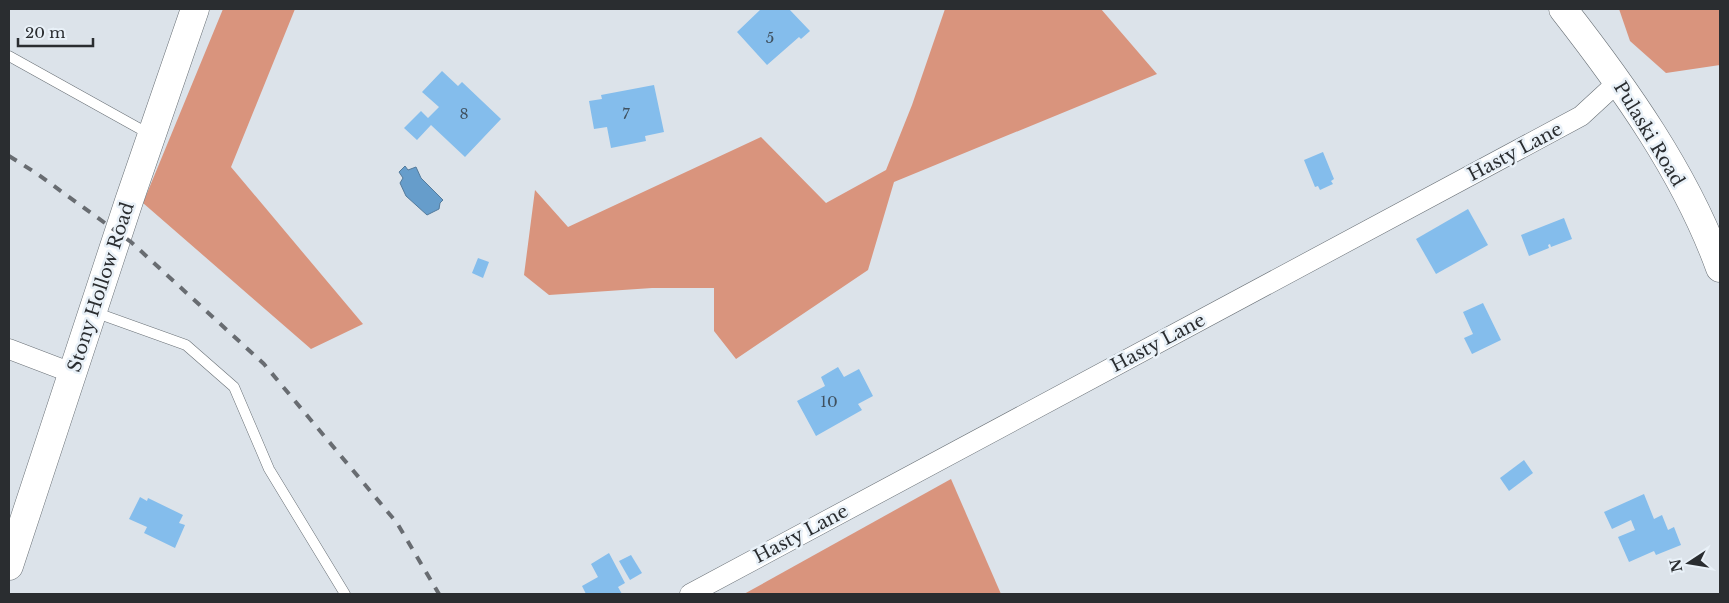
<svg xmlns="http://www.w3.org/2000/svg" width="1729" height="603" font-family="'Libre Baskerville',serif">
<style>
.forest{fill:#d9947d}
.water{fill:#669dcb;stroke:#547b9c}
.building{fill:#84bdec}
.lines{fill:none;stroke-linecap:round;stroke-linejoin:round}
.lane-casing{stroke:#697076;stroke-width:11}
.street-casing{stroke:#697076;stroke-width:21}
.secondary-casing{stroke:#697076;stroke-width:29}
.lane{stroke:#fff;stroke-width:10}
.street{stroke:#fff;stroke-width:20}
.secondary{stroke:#fff;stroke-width:28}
.rail{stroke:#686c71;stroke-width:4;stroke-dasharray:9 9;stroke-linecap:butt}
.labels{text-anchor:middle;stroke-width:5;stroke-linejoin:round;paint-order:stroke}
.number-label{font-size:15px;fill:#40515f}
.street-label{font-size:18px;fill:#2a2d30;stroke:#e9f1f8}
</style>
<rect width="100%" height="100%" fill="#dce3ea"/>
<g class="forest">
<polygon points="223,9 295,9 231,167 363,324 311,349 143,203"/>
<polygon points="945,9 1101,9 1157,74 894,182 868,270 736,359 714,331 714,288 652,288 549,295 524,275 535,190 568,227 761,137 826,203 886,170 912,105"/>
<polygon points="1619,9 1720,9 1720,65 1666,73 1630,41"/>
<polygon points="951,479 1001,594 744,594"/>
</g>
<polygon class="water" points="405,166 408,170 416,167 421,178 443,200 440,203 439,209 427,215 406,196 400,183 403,178 399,172"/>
<g class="building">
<polygon points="761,9 789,9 810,31 801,39 799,37 767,65 737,32"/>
<polygon points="442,71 458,86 462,82 501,119 465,157 431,125 417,140 404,128 421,111 428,118 439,107 422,92"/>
<polygon points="654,85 664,132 645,136 646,141 611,148 607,127 594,129 589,101 602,99 601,95"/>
<polygon points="1323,152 1334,179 1331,181 1333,184 1320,190 1318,186 1315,187 1304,160"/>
<polygon points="1468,209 1488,245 1436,274 1416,239"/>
<polygon points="1564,218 1572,239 1551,247 1550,244 1548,245 1549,248 1529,256 1521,235"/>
<polygon points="478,258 489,262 483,278 472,273"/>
<polygon points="1483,303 1501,340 1472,354 1464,338 1473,334 1463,312"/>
<polygon points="838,367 844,377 859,369 873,396 858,404 862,410 816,436 797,401 825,386 821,377"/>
<polygon points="1524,460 1533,473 1509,491 1500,478"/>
<polygon points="1644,494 1654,519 1662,515 1668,530 1674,527 1681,545 1656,555 1654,551 1629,562 1618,537 1635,530 1631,520 1612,529 1604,512"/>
<polygon points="140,497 147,501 148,498 183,515 179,523 185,525 175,548 144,533 147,527 129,519"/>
<polygon points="609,553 625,583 618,587 622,594 586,594 582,586 598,577 591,564"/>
<polygon points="631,555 642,573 630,580 619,561"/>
</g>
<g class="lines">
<g class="lane-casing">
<g id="lane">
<polyline points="9,56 151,135"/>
<polyline points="94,312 186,345 234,387 269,469 345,594"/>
</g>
</g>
<g class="street-casing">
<g id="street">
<polyline points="9,349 72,373"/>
<polyline points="690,594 1581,116 1619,81"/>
</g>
</g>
<g class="secondary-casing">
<g id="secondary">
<path d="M1563 9C1624 87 1686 174 1720 268"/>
<polyline points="9,566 129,201 195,9"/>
</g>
</g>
<use href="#lane" class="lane"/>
<use href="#street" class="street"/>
<use href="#secondary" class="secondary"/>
<polyline class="rail" points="9,156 36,173 131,242 264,364 397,523 439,594"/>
</g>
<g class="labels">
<g class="number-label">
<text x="770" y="43">5</text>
<text x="464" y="119">8</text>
<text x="626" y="119">7</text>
<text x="829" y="407">10</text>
</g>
<g class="street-label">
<text transform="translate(1649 134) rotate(59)" y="6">Pulaski Road</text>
<text transform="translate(1515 152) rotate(-28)" y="6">Hasty Lane</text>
<text transform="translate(101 287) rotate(-72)" y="6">Stony Hollow Road</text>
<text transform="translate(1158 343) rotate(-28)" y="6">Hasty Lane</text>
<text transform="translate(801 534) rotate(-28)" y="6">Hasty Lane</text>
</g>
</g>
<rect width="1729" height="603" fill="none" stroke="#2a2d30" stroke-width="20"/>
<g transform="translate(1689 563) rotate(258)" stroke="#e9f1f8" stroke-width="4" paint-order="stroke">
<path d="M0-4L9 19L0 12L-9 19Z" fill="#2a2d30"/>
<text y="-8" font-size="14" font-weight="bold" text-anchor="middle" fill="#2a2d30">N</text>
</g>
<path d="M18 38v8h75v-8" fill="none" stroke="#2a2d30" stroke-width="2.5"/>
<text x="25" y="38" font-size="15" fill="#2a2d30" stroke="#e9f1f8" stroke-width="4" paint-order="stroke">20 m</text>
</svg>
